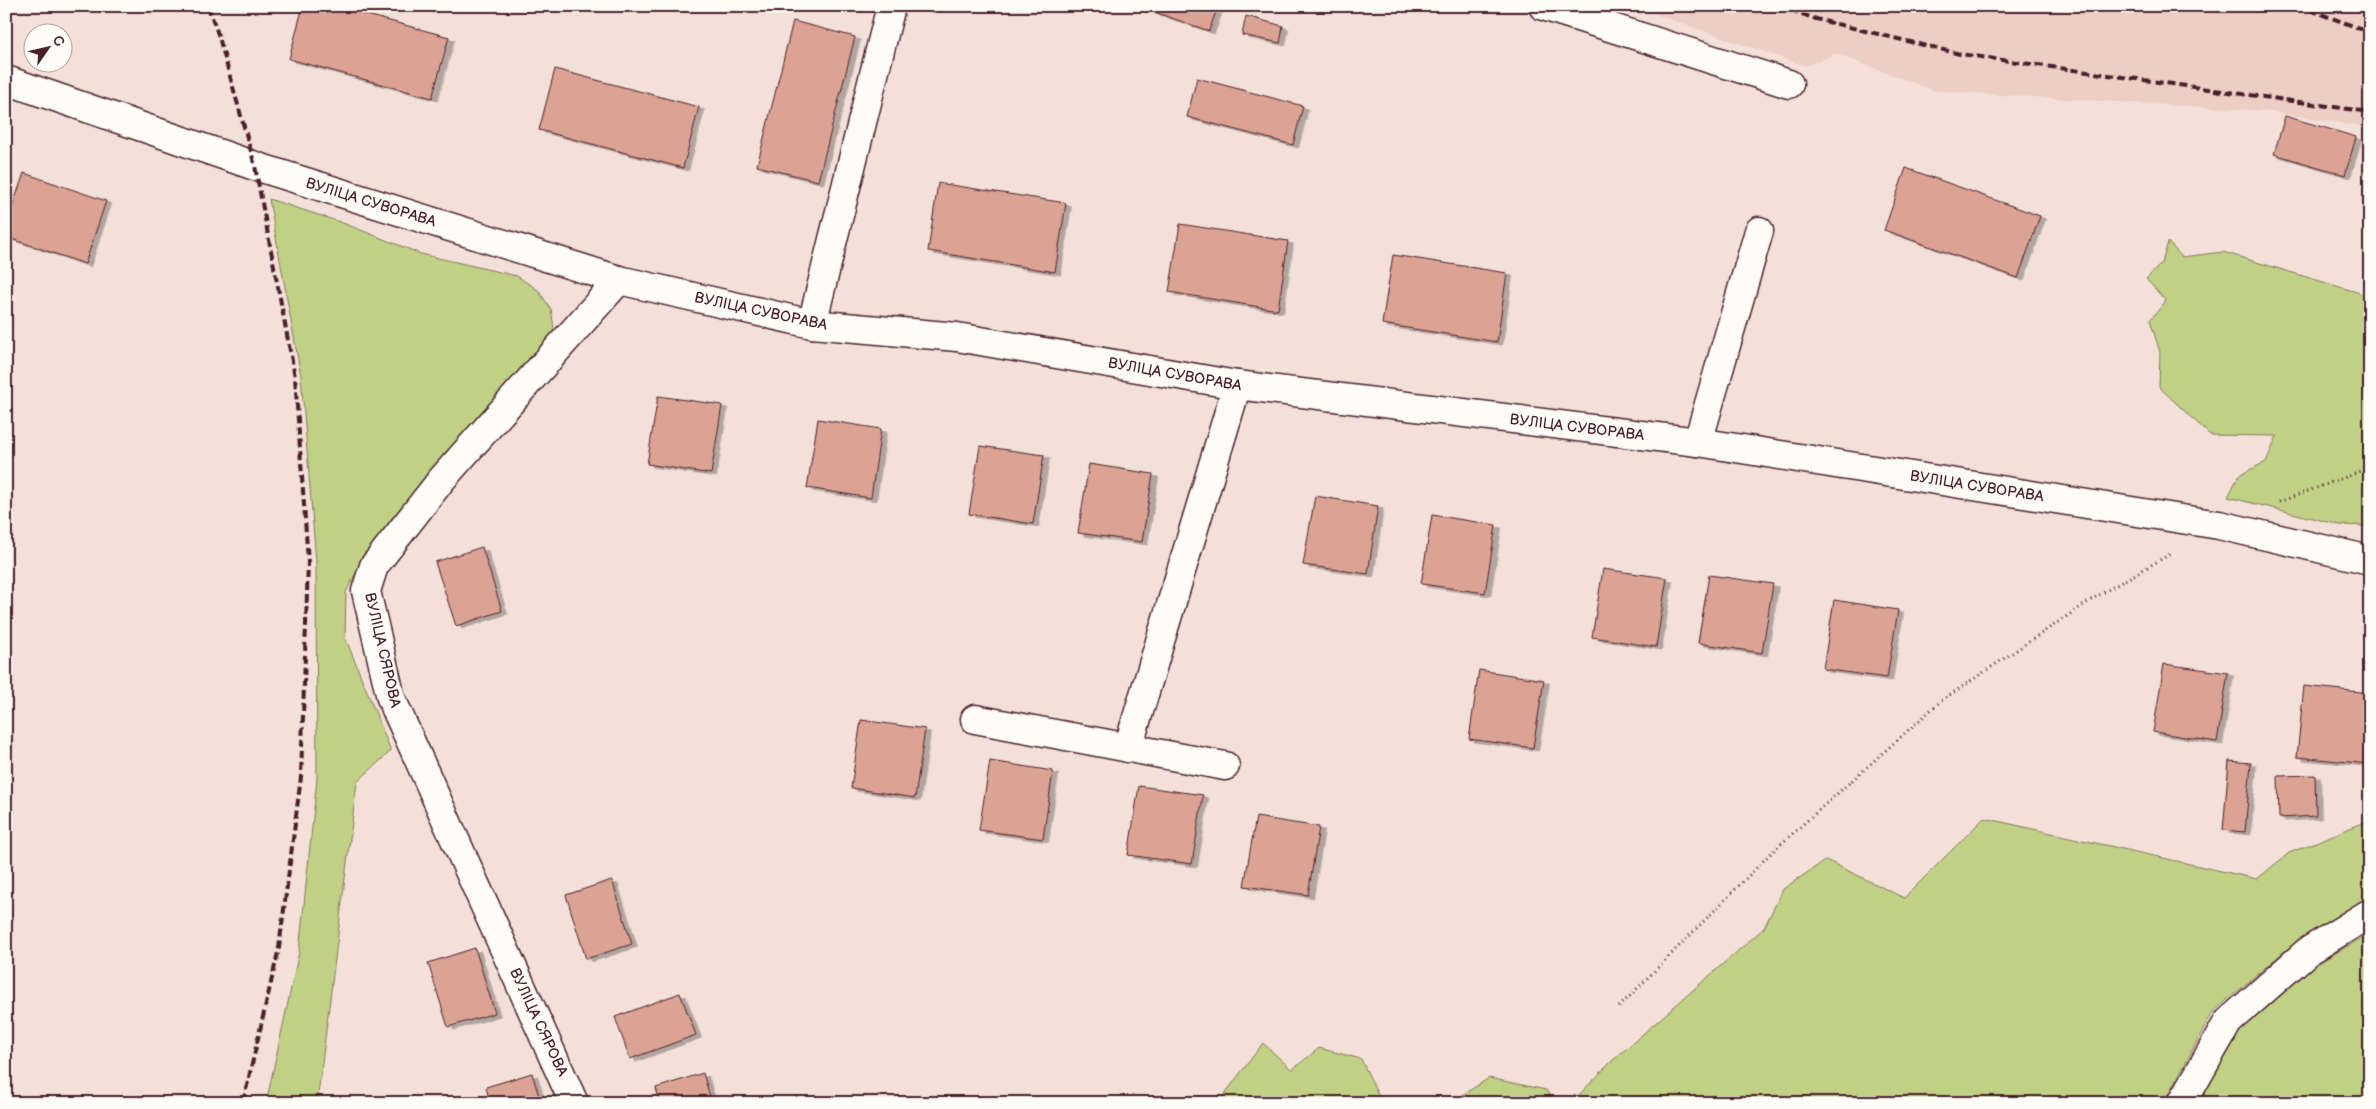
<svg xmlns="http://www.w3.org/2000/svg" width="2376" height="1109" font-family="'Balsamiq Sans',sans-serif">
<style>
.built{fill:#eccec4}
.green{fill:#c0d186;stroke:#857858}
.building{fill:#dba394;stroke:#4a1f2b;filter:url(#shadow)}
.lines{fill:none;stroke-linecap:round;stroke-linejoin:round}
.minor-casing{stroke:#4a1f2b;stroke-width:31}
.path{stroke:#4a1f2b;stroke-width:3;stroke-dasharray:1 4;stroke-linecap:butt}
.minor{stroke:#fdfcf7;stroke-width:28}
.rail{stroke:#4a1f2b;stroke-width:4;stroke-dasharray:8 4;stroke-linecap:butt}
.labels{text-anchor:middle;stroke-width:4.5;stroke-linejoin:round;paint-order:stroke}
.street-label{font-size:15px;fill:#4a1f2b;stroke:#fdfcf7}
</style>
<defs>
<filter id="shadow"><feDropShadow dx="5.5" dy="3" stdDeviation="0" flood-color="#0004"/></filter>
</defs>
<rect width="100%" height="100%" fill="#f3e1d9"/>
<filter id="ink" filterUnits="userSpaceOnUse"><feTurbulence type="fractalNoise" baseFrequency=".02" numOctaves="2"/><feDisplacementMap in="SourceGraphic" scale="10" xChannelSelector="R" yChannelSelector="G"/><feConvolveMatrix kernelMatrix="1 2 1 2 8 2 1 2 1" color-interpolation-filters="sRGB"/></filter>
<g filter="url(#ink)">
<polygon class="built" points="1632,6 2370,6 2370,128 2267,111 1935,91 1836,54 1805,66"/>
<g class="green">
<polygon points="269,199 343,223 421,254 517,276 538,290 551,309 554,328 548,346 463,436 391,519 364,558 346,592 345,637 391,751 357,782 317,1103 266,1103 299,952 317,779 316,562 301,376"/>
<polygon points="2168,242 2182,257 2223,252 2370,296 2370,526 2340,525 2228,497 2239,475 2266,462 2277,436 2210,435 2159,387 2160,352 2150,320 2166,301 2146,279 2162,263"/>
<polygon points="1984,818 2257,879 2289,853 2370,820 2370,897 2299,939 2213,1012 2164,1103 1571,1103 1612,1061 1764,928 1783,889 1826,860 1904,898"/>
<polygon points="2370,933 2370,1103 2199,1103 2239,1032 2315,965"/>
<polygon points="1263,1043 1292,1070 1319,1048 1361,1059 1382,1103 1218,1103"/>
<polygon points="1489,1078 1546,1090 1556,1103 1450,1103"/>
</g>
<g class="building">
<polygon points="303,6 334,6 449,37 432,98 289,59"/>
<polygon points="1137,6 1218,6 1209,31"/>
<polygon points="1246,16 1283,26 1280,43 1242,35"/>
<polygon points="793,21 855,37 818,181 757,166"/>
<polygon points="555,69 699,107 683,168 539,130"/>
<polygon points="1197,78 1303,106 1293,145 1187,117"/>
<polygon points="2285,116 2356,137 2345,175 2274,154"/>
<polygon points="1906,168 2040,216 2018,278 1884,230"/>
<polygon points="24,173 106,201 85,264 6,237 6,225"/>
<polygon points="938,183 1066,203 1055,272 928,251"/>
<polygon points="1180,224 1288,241 1278,310 1169,292"/>
<polygon points="1393,255 1507,273 1497,342 1382,324"/>
<polygon points="658,396 722,405 711,474 647,464"/>
<polygon points="818,419 881,429 871,498 807,488"/>
<polygon points="980,446 1044,455 1033,524 969,514"/>
<polygon points="1089,464 1153,474 1142,542 1078,533"/>
<polygon points="1315,496 1378,506 1368,574 1303,565"/>
<polygon points="1432,515 1496,525 1485,593 1421,584"/>
<polygon points="482,547 502,611 456,626 435,562"/>
<polygon points="1603,569 1667,578 1656,647 1592,637"/>
<polygon points="1709,575 1773,584 1762,653 1698,643"/>
<polygon points="1834,600 1898,610 1887,678 1823,669"/>
<polygon points="2164,664 2228,673 2217,742 2153,732"/>
<polygon points="1479,670 1544,680 1533,748 1469,739"/>
<polygon points="2304,686 2370,693 2370,764 2297,757"/>
<polygon points="861,720 925,729 915,798 851,788"/>
<polygon points="990,761 1053,771 1043,839 979,830"/>
<polygon points="2229,761 2251,763 2245,832 2223,830"/>
<polygon points="2315,775 2316,816 2279,818 2278,776"/>
<polygon points="1139,786 1203,795 1192,864 1128,855"/>
<polygon points="1256,817 1319,827 1308,895 1244,886"/>
<polygon points="612,880 632,944 586,959 566,895"/>
<polygon points="475,948 495,1013 448,1027 428,963"/>
<polygon points="680,993 696,1035 630,1059 615,1017"/>
<polygon points="532,1073 541,1103 490,1103 486,1087"/>
<polygon points="703,1073 712,1103 660,1103 656,1088"/>
</g>
<g class="lines">
<g class="minor-casing">
<g id="minor">
<polyline points="1543,6 1789,84"/>
<polyline points="6,80 255,166 619,280 812,324 957,337 1237,385 1698,442 2219,525 2370,560"/>
<polyline points="812,324 891,6"/>
<polyline points="1698,442 1759,231"/>
<polyline points="975,719 1225,766"/>
<polyline points="1128,748 1237,385"/>
<polyline points="574,1103 391,698 366,591 374,566 442,479 619,280"/>
<polyline points="2182,1103 2228,1022 2307,952 2370,913"/>
</g>
</g>
<g class="path">
<polyline points="2279,502 2370,468"/>
<polyline points="1619,1007 1772,852 1941,701 2094,598 2170,554"/>
</g>
<use href="#minor" class="minor"/>
<g class="rail">
<polyline points="208,6 219,37 255,166 295,377 308,562 301,777 279,948 243,1103"/>
<polyline points="1779,6 1816,19 1960,54 2370,112"/>
<polyline points="2299,6 2370,32"/>
</g>
</g>
</g>
<g class="labels">
<g class="street-label">
<text transform="translate(371 202) rotate(17)" y="5">ВУЛІЦА СУВОРАВА</text>
<text transform="translate(761 311) rotate(12)" y="5">ВУЛІЦА СУВОРАВА</text>
<text transform="translate(1175 374) rotate(10)" y="5">ВУЛІЦА СУВОРАВА</text>
<text transform="translate(1577 427) rotate(7)" y="5">ВУЛІЦА СУВОРАВА</text>
<text transform="translate(1977 486) rotate(9)" y="5">ВУЛІЦА СУВОРАВА</text>
<text transform="translate(383 650) rotate(77)" y="5">ВУЛІЦА СЯРОВА</text>
<text transform="translate(539 1022) rotate(65)" y="5">ВУЛІЦА СЯРОВА</text>
</g>
</g>
<rect width="2376" height="1109" fill="none" stroke="#fdfcf7" stroke-width="25"/>
<rect x="12" y="12" width="2351" height="1084" fill="none" stroke="#4a1f2b" stroke-width="2" filter="url(#ink)"/>
<g transform="translate(48 48) rotate(56)"><circle r="24" fill="#fdfcf7" stroke="#b5a4a5"/>
<path d="M0-4L9 19L0 12L-9 19Z" fill="#4a1f2b"/>
<text y="-8" font-size="14" font-weight="bold" text-anchor="middle" fill="#4a1f2b">С</text>
</g>
</svg>
